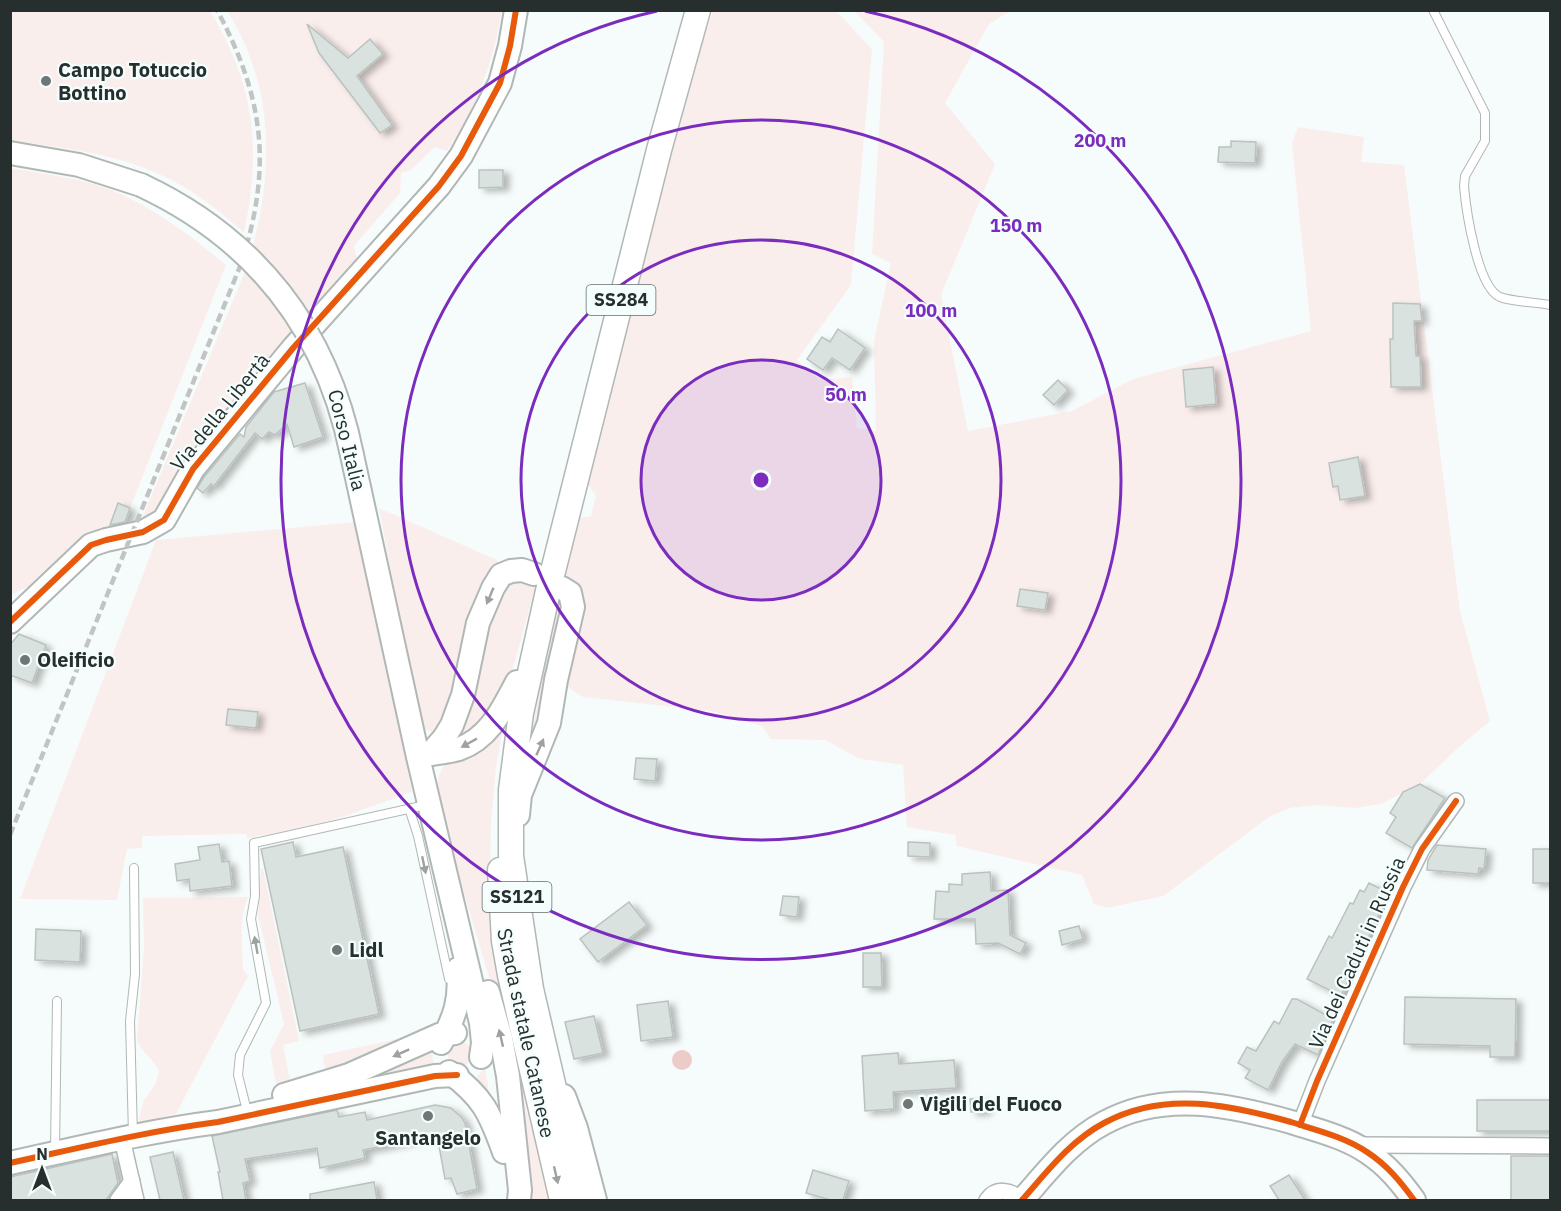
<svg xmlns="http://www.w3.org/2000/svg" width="1561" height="1211" font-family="'IBM Plex Sans',sans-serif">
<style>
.green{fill:#faeeec}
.water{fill:#ecccc9}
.building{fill:#dae2e0;stroke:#bac2c0;stroke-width:1.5;filter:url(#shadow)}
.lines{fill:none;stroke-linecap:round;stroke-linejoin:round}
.lane-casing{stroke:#b0b8b6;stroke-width:10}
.street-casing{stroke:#b0b8b6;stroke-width:18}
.secondary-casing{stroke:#b0b8b6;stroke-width:26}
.primary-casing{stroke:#b0b8b6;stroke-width:27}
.lane{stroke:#fefffe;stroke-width:8}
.street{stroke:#fefffe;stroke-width:15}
.secondary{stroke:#fefffe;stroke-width:22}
.primary{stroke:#fefffe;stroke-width:24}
.rail{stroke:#c1c4c3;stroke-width:4.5;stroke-dasharray:9 4.5;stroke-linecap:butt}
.secondary-bridge-casing{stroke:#b0b8b6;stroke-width:26;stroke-linecap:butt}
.secondary-bridge{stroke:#fefffe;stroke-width:22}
.cycleway-casing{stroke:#f4fefc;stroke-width:10}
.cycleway{stroke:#e8590c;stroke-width:6}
.oneway{fill:#9da1a0}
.ring{fill:none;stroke:#7b2cbf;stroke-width:3}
.poi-dot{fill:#6f7776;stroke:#f4fefc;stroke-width:2}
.labels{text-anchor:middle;stroke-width:4.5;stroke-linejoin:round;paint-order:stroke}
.shield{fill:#f4fefc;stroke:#646d6c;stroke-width:1.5}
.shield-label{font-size:18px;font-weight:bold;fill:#262f2e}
.poi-label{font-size:20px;font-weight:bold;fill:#262f2e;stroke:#f4fefc;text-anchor:start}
.street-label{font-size:20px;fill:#262f2e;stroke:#f4fefc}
.centre{fill:#7b2cbf;stroke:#f4fefc;stroke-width:3}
.ring-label{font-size:18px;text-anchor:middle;font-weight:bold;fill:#7b2cbf;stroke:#f4fefc;stroke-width:4.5;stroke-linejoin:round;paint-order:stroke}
</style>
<defs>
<filter id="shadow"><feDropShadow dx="6" dy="3.5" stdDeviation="3" flood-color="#0004"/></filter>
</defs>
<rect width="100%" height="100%" fill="#f6fcfb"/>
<g class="green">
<path d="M10 11H210C255 86 262 148 244 233 217 208 188 186 154 172 109 152 58 148 11 140Z"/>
<path d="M227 11H502C492 66 478 104 447 151L435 147 411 170 401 173 400 193 354 246 358 261 158 510 140 523 245 272C274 184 278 91 227 11Z"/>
<polygon points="713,11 836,11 872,49 851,285 797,360 819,380 852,377 857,428 876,431 874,341 891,263 872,254 884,42 854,11 1010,11 989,24 945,103 995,164 941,295 968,431 1072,411 1133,379 1311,331 1292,143 1298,127 1364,137 1361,162 1404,165 1460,611 1490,721 1459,747 1420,784 1381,804 1355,808 1317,805 1289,808 1269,817 1163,896 1107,908 1094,904 1082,875 957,846 955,835 907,827 903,765 860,759 825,740 771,739 762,726 711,711 583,697 563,684 563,580 580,518 591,516 596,496 587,483 693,70"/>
<path d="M10 168C45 174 82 178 114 191 156 209 192 237 226 265L130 508 118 504 107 531 32 585 11 595Z"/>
<polygon points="379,508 497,560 498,568 454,707 435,733 423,729 413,687"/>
<polygon points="357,522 412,792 345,816 305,828 247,838 246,834 142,836 142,848 127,849 117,900 20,899 156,540"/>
<polygon points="510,576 537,581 514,665 496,709 486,725 456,742 481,632"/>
<polygon points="559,592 565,597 552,671 522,775 530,702"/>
<path d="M504 722 496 767 491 823 490 888 550 1200H527L509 1044 437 803C436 784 436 773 450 759Z"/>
<polygon points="261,868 263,869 299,1041 283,1045 290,1081 276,1084 270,1051 284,1024 258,915"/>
<path d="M248 897C238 919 243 947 243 970L248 976 176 1114 138 1123 144 1100 155 1085 159 1072C153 1058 143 1054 137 1040L144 947 143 898Z"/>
<polygon points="430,1032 325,1072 323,1055"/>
<circle cx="460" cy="1054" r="12"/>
<polygon points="431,1045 434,1069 377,1080 374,1070"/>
<polygon points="485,1067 490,1098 469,1080 476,1078"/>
</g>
<circle class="water" cx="682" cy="1060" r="10"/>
<g class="building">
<polygon points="307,24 348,58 370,39 383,54 357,76 392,125 380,133 319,53"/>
<polygon points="1231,141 1256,142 1255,163 1218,162 1219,147 1231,147"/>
<polygon points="479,170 503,170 503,187 479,188"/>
<polygon points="1393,303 1420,304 1422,321 1414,321 1416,356 1420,356 1421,387 1391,387 1390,339 1393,339"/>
<polygon points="838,329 865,348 850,370 832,358 823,370 807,359 822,337 830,342"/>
<polygon points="1213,367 1216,404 1186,407 1183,370"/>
<polygon points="1058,380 1068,390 1054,405 1043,395"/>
<polygon points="305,383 323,437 294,447 287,424 275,435 269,432 262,439 255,433 214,486 211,484 203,493 197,488 204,477 240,434 244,437 246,427 274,392"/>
<polygon points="1358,457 1365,496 1340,500 1338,486 1333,487 1329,463"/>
<polygon points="118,503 130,508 125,522 110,525"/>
<polygon points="1020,589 1048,593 1045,610 1017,606"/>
<polygon points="19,634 46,645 32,683 10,675 10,645"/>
<polygon points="228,709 258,712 256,728 226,725"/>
<polygon points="636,758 657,759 655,781 634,779"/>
<polygon points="1420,784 1445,798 1412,848 1386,833 1396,817 1390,813 1403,792"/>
<polygon points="293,842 296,857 343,847 379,1014 300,1031 261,849"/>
<polygon points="908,842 930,843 930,857 908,856"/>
<polygon points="219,844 222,862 229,861 232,886 190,891 189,879 177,881 175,864 200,860 198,847"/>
<polygon points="1437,845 1486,849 1484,869 1479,868 1478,874 1427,870 1428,860"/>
<rect x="1533" y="849" width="18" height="34"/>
<polygon points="990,872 991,891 1008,890 1010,935 1026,943 1020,954 998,943 976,944 975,919 934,919 936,891 949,892 949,884 962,885 962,874"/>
<polygon points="1369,883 1389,893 1341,996 1307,979 1329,936 1332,938 1350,903 1353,904 1360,890 1364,892"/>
<polygon points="783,896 799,897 797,917 780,915"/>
<polygon points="629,902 647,925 598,962 580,939"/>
<polygon points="1079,926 1083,939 1062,945 1059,931"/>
<polygon points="36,929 81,931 80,962 35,960"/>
<polygon points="863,953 881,953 882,987 863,987"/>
<polygon points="1405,997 1516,999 1515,1057 1490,1057 1490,1046 1404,1044"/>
<polygon points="1292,999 1297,999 1333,1019 1318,1055 1295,1044 1282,1062 1268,1090 1245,1078 1250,1070 1238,1063 1247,1047 1256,1051 1274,1021 1279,1024"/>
<polygon points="668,1001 673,1037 641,1041 637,1005"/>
<polygon points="594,1016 603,1053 574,1059 565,1022"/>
<polygon points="898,1053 899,1064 954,1060 956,1088 893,1092 894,1109 865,1111 862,1056"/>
<polygon points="984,1098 985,1111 971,1112 970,1099"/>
<rect x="1477" y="1100" width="74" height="31"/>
<polygon points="435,1105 451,1108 462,1118 465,1123 477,1189 457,1194 451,1178 445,1179 437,1135 363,1150 365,1158 320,1168 317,1148 245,1159 250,1181 243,1183 246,1200 223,1200 218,1172 220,1172 212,1136 337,1110 339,1117 365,1112 367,1120"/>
<polygon points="173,1152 184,1200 160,1200 150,1157"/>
<polygon points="112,1154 118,1183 106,1200 10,1200 10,1177"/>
<rect x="1511" y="1156" width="40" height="44"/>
<polygon points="813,1170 849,1181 843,1200 831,1200 806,1193"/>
<polygon points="1289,1175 1305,1200 1279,1200 1270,1186"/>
<polygon points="374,1182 377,1200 310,1200 310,1194"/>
</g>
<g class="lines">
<g class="lane-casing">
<g id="lane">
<path d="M1433 10 1485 113V141L1465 176 1464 186C1466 209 1477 287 1500 297 1513 302 1536 302 1550 305"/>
<polyline points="409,808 418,836 449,979"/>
<polyline points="246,1107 238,1075 240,1055 266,1003 251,919 255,896 254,843 426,805"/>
<polyline points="133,1135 130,1021 135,974 134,868"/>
<polyline points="55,1152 57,1001"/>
</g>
</g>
<g class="street-casing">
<g id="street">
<polyline points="1300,1125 1317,1081 1403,887 1422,849 1456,801"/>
<polyline points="122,1139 136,1200"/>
<polyline points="1359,1145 1550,1146"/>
<polyline points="118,1200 132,1181"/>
<path d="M987 1200C996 1187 1011 1190 1021 1200"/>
</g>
</g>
<g class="secondary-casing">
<g id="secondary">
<polyline points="10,153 79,165 141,185"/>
<polyline points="352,455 418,757 481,1023 483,1043 481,1057"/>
<polyline points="10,622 91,545 106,540 143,532 164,520 193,469 294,347 439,186 461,156 500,83 510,46 516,10"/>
<polyline points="430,754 444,738 452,725 463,695 478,623 493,588 501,575 511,571 522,570 534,574"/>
<path d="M426 755C437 753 449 752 459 749 490 738 503 708 517 682"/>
<polyline points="518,815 520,795 549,723 556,680 573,607 570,593 562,588"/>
<polyline points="488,992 501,1038 508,1076 520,1190 519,1200"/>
<path d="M441 1043C455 1016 461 1000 458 969"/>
<path d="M449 1072C483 1097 490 1113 504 1152"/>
<polyline points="284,1095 349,1075 439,1035 455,1033"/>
<polyline points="564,1096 576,1128 595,1200"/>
<path d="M10 1163C79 1148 148 1131 218 1122L435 1076 457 1075"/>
<path d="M1022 1200C1047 1172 1070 1141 1104 1123 1164 1090 1230 1105 1291 1122 1316 1130 1345 1137 1367 1152 1387 1165 1400 1181 1414 1200"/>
</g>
</g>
<g class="primary-casing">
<g id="primary">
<polyline points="500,870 504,941 510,975 562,1200"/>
<polyline points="580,1200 531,989 511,856 511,790 521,713 548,591 659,150 698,10"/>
</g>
</g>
<use href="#lane" class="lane"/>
<use href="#street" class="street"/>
<use href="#secondary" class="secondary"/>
<use href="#primary" class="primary"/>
<path class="rail" d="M10 835 241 264C272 168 265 100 217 10"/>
<g class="secondary-bridge-casing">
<path id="secondary-bridge" d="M141 185C256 239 327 330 352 455"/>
</g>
<use href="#secondary-bridge" class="secondary-bridge"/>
<g class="cycleway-casing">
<g id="cycleway">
<polyline points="10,622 91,545 106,540 143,532 164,520 193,469 294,347 439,186 461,156 500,83 510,46 516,10"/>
<polyline points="1300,1125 1317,1081 1403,887 1422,849 1456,801"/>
<path d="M10 1163C79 1148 148 1131 218 1122L435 1076 457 1075"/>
<path d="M1022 1200C1047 1172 1070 1141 1104 1123 1164 1090 1230 1105 1291 1122 1316 1130 1345 1137 1367 1152 1387 1165 1400 1181 1414 1200"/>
</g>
</g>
<use href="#cycleway" class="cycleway"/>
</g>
<defs><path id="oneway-solid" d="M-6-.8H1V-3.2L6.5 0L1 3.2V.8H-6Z" transform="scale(1.5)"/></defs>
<g class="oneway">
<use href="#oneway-solid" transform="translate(490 596) rotate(113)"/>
<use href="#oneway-solid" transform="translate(469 743) rotate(151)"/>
<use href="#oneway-solid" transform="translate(540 747) rotate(-66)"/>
<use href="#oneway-solid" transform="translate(424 865) rotate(78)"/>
<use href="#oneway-solid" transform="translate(256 945) rotate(-100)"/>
<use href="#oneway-solid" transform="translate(501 1038) rotate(-103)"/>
<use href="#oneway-solid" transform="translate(401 1053) rotate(156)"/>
<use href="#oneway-solid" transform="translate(556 1175) rotate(77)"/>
</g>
<circle cx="761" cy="480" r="120" fill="#7b2cbf" fill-opacity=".12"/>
<g class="ring">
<circle cx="761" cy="480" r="120"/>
<circle cx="761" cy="480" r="240"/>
<circle cx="761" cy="480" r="360"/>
<path d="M865 11A480 480 0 1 1 657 11"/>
</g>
<g class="poi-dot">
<circle cx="46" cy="81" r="6"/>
<circle cx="25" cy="660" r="6"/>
<circle cx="337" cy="950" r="6"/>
<circle cx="908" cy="1104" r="6"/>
<circle cx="428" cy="1116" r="6"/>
</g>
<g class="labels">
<g class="shield">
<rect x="586.5" y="285" width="69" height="30" rx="4.5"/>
<rect x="482.5" y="882" width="69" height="30" rx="4.5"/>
</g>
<g class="shield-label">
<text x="621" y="306">SS284</text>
<text x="517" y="903">SS121</text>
</g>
<g class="poi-label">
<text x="58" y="77">Campo Totuccio<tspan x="58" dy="23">Bottino</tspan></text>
<text x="37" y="667">Oleificio</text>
<text x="349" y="957">Lidl</text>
<text x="920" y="1111">Vigili del Fuoco</text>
<text x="428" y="1145" text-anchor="middle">Santangelo</text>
</g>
<g class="street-label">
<text transform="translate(220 412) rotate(-51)" y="7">Via della Libertà</text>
<text transform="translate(347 440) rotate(76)" y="7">Corso Italia</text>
<text transform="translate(1357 953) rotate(-66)" y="7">Via dei Caduti in Russia</text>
<text transform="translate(526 1033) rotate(78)" y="7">Strada statale Catanese</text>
</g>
</g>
<circle cx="761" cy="480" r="9" class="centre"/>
<g class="ring-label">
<text x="1100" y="147">200 m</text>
<text x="1016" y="232">150 m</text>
<text x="931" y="317">100 m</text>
<text x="846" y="401">50 m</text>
</g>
<rect width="1561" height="1211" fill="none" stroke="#262f2e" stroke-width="24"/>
<g transform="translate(42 1169)" stroke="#f4fefc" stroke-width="4.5" paint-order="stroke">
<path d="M0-4.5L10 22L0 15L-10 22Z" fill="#262f2e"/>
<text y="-9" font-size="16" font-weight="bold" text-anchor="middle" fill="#262f2e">N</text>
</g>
</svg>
